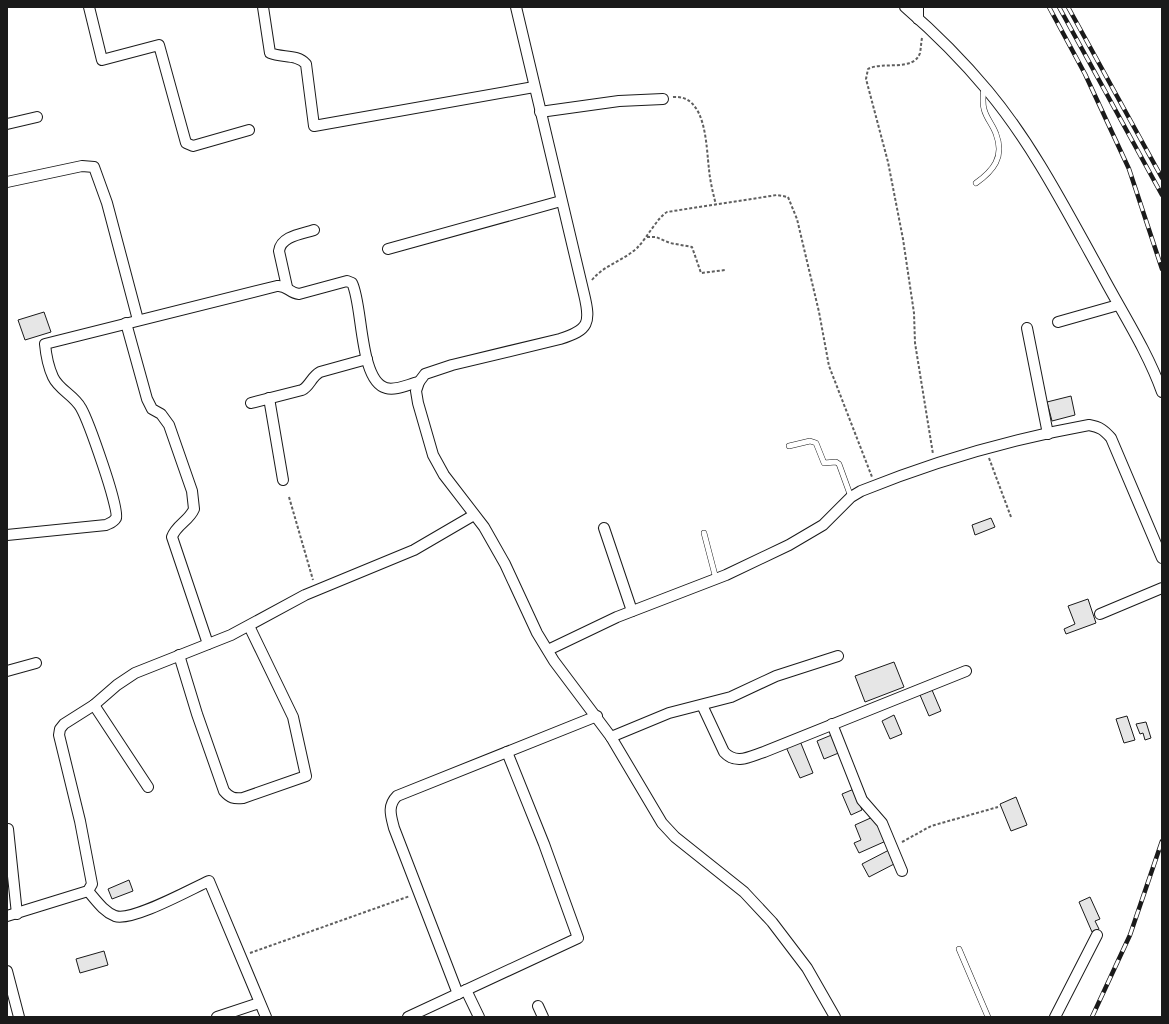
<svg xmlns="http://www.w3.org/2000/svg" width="1169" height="1024" font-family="'Source Serif 4',serif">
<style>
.building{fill:#e6e6e6;stroke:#1a1a1a}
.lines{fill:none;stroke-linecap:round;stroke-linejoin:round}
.lane-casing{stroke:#1a1a1a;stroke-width:6}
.street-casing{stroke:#1a1a1a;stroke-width:12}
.path{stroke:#5f5f5f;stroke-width:2;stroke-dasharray:3 2;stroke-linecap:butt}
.lane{stroke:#fff;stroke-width:5}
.street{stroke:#fff;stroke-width:10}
.rail-casing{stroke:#1a1a1a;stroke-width:4.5}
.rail{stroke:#fff;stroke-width:3;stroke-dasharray:9;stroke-linecap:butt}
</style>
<rect width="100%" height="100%" fill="#fff"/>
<g class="building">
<polygon points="44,312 51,332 25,340 18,320"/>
<polygon points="1071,396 1075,415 1052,421 1047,402"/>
<polygon points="991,518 995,527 975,535 972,525"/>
<polygon points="1088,599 1096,623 1066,634 1064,629 1075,624 1068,606"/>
<polygon points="894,662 904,687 865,702 855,676"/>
<polygon points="932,690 941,711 929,716 920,695"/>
<polygon points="894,715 902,734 890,739 882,721"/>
<polygon points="1127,716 1135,740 1124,743 1116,719"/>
<polygon points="1146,722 1151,738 1145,740 1143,733 1140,734 1136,724"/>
<polygon points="834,734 841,752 824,759 817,741"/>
<polygon points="800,741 813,773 800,778 786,747"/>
<polygon points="854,789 862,810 851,815 842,794"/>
<polygon points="1016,797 1027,825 1011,831 1000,804"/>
<polygon points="875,816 886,841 859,853 854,843 861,840 855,825"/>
<polygon points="889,850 896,863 869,877 862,864"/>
<polygon points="129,880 133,891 112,899 108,889"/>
<polygon points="1090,897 1100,919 1095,921 1099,929 1092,932 1079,902"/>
<polygon points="104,951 108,965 80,973 76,959"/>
</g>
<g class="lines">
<g class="lane-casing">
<g id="lane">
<path d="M976 183C993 171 1005 157 996 134 993 125 986 118 984 109 982 102 983 95 984 87"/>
<polyline points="789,446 810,441 816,443 824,463 836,462 839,464 851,497"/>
<polyline points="704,533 716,579"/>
<polyline points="959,949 988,1017"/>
</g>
</g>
<g class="street-casing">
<g id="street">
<polyline points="89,7 102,60 159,45 186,143 193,146 249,130"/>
<path d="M263 7 270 53C282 58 297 54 306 64L314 126 534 87"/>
<path d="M516 7 584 294C591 323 589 330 560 339L452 365 425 374 419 382 416 391 418 403 433 455 444 475 484 527 505 564 537 633 554 661 611 737 662 823 675 837 744 892 772 922 807 968 835 1017"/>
<path d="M905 7C934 32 963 61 988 91 1033 145 1066 210 1100 271 1121 311 1147 350 1162 392"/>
<polyline points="918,19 918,7"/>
<polyline points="540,112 619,101 663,99"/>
<polyline points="7,124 37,117"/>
<polyline points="7,182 82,166 94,167 107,203 138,320"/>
<polyline points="388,249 561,201"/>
<path d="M287 287 279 251C281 236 302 234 314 230"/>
<polyline points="1058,322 1118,305"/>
<path d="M126 323 147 399 152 409 161 414 169 425 192 491 194 509C189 521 176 525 172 537L208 644"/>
<polyline points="1027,328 1048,434"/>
<polyline points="269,398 283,480"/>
<path d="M251 403 302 390C310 386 311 377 320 372L367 359"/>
<polyline points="604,528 632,611"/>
<path d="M7 535 106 525C110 523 114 522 116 518 120 509 88 420 81 408 74 395 59 390 53 377 48 366 46 355 45 344L277 286C287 285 289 293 299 294L347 281 352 283C363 304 359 381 386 388 396 391 409 384 419 382"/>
<polyline points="1100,614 1162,588"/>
<path d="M548 650 617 617 726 575 789 545 823 525 851 497 861 491C935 461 1011 439 1089 425 1100 427 1104 430 1111 438L1162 558"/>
<path d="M179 655 197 714 224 791C230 798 234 799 243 798L306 776 293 717 249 626"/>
<polyline points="7,671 36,663"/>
<polyline points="94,705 148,787"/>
<path d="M702 705 724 752C736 765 749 757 764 752L966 671"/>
<polyline points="832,724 862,800 882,823 902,871"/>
<polyline points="611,737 669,713 731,697 776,676 838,656"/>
<polyline points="8,829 17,914"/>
<path d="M88 891C96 900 103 911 115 916 132 922 191 889 209 881L266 1017"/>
<polyline points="7,916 88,891 92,884 80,821 59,735 60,729 64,724 94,705 117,685 135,673 231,635 305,595 414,550 474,515"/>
<polyline points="7,971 19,1017"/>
<polyline points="466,990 479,1017"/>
<path d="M458 994 394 828C391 816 387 806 397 796L597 716"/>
<polyline points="538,1006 543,1017"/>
<polyline points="217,1017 259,1003"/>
<polyline points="408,1017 578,938 544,844 507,752"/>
<polyline points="1055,1017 1097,935"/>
</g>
</g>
<g class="path">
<path d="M922 38C921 43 921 48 920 53 914 72 882 61 868 69L866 79 888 162 903 239 914 313 915 343 933 454"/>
<path d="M673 97C707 94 706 147 709 169 710 181 713 193 716 205"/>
<polyline points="647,237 656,237 670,243 692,247 701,273 725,270"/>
<path d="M592 280C604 265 623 261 637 248 647 238 657 218 667 212L777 195 788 197 797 219 819 312 829 366 872 477"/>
<polyline points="989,458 1011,517"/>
<polyline points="289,497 313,580"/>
<polyline points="902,842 931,826 998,807"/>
<polyline points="250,953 410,896"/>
</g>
<use href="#lane" class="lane"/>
<use href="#street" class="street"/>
<g class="rail-casing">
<g id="rail">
<polyline points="1049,7 1085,74 1129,169 1162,269"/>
<polyline points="1059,7 1162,195"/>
<polyline points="1068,7 1162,178"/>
<polyline points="1092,1017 1130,935 1162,841"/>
</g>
</g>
<use href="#rail" class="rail"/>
</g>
<rect width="1169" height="1024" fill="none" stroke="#1a1a1a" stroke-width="16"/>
</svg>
